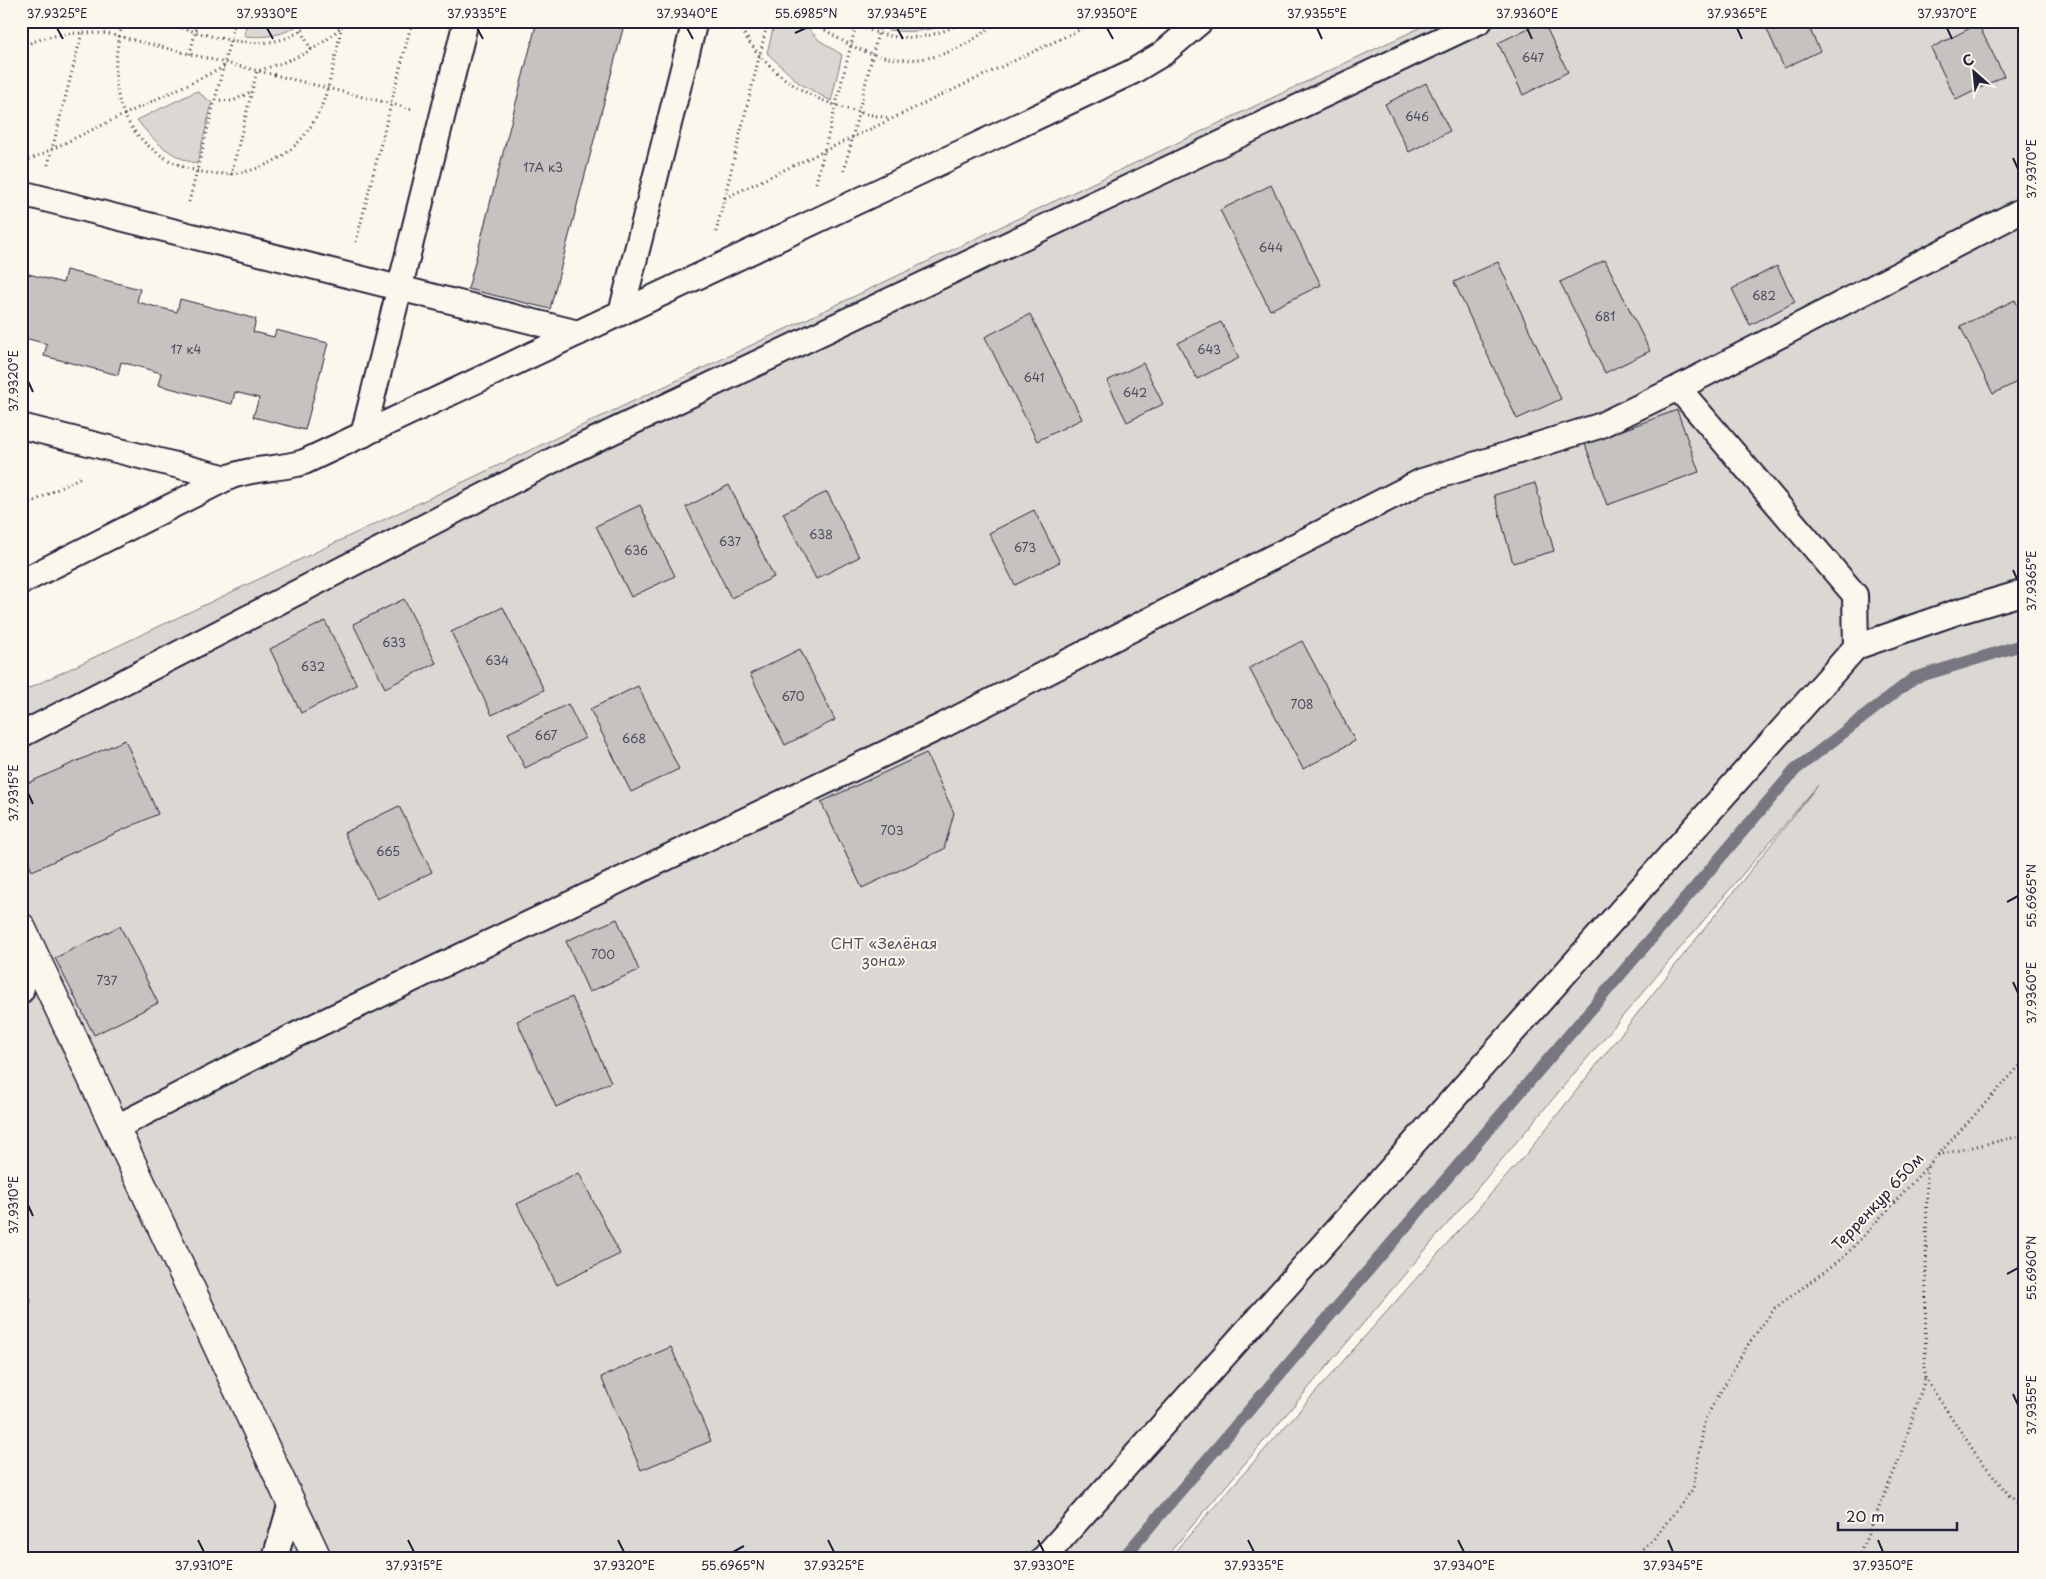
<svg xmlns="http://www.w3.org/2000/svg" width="2046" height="1579" font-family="'Playpen Sans',sans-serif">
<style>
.green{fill:#dbd8d3;stroke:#7e7d87}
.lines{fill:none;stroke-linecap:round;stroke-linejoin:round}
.stream{stroke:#787681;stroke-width:12}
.building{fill:#c6c2c0;stroke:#22223b}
.lane-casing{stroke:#22223b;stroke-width:28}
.street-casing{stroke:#22223b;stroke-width:31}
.path{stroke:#22223b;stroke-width:3;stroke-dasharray:1 4;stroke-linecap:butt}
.lane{stroke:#fbf7ec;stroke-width:24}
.street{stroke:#fbf7ec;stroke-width:28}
.ticks{fill:none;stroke:#22223b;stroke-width:2}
.labels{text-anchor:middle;stroke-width:4;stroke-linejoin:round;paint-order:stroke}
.number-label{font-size:12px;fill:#4b4a5c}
.park-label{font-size:15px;fill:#505061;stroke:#fbf7ec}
.street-label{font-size:15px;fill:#22223b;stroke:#fbf7ec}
.neatline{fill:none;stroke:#22223b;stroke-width:2}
.ticks-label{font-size:12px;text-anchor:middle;fill:#22223b}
</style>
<rect width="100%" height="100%" fill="#fbf7ec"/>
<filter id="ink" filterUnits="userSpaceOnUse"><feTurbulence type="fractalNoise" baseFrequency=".02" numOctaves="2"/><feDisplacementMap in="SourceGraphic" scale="10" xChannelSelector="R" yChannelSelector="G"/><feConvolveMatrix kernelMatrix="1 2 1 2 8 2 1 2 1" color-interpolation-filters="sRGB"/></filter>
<g filter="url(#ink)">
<g class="green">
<path d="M247 21H303C286 36 265 38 244 36Z"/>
<polygon points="775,21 801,21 819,40 842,55 831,101 799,83 767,53"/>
<path d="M890 21H952C932 32 910 33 888 30Z"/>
<polygon points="1434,21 2025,21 2025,1558 1169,1558 1527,1153 1818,785 1165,1558 21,1558 21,692"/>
<path d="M197 91 212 103 197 164C171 157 153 141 137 120Z"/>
</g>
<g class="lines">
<polyline class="stream" points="1123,1558 1795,770 1914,678 2025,644"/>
</g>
<g class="building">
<polygon points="537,21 625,21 550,309 468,289"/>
<polygon points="1543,21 1568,72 1523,95 1498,43"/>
<polygon points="1778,21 1806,21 1820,51 1784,68 1766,27"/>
<polygon points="1978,24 2004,76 1956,100 1931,48"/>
<polygon points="1426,83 1450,131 1409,152 1385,104"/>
<polygon points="1271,185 1321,285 1270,310 1220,210"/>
<polygon points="1605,260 1650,351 1605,373 1560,282"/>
<polygon points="1498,262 1561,399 1517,419 1454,282"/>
<polygon points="1777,266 1795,302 1750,325 1732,289"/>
<polygon points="66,270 140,289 137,302 177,312 180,299 256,319 253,332 274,337 276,330 328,343 305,430 253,417 259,398 235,392 232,404 158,385 161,373 121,362 118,375 44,356 47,344 21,337 21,272 63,283"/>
<polygon points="2015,300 2025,321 2025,378 1993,394 1960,326"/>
<polygon points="1030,314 1082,419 1037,441 985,337"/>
<polygon points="1221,322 1239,358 1197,379 1178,343"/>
<polygon points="1143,363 1163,404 1127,422 1107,381"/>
<polygon points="1677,410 1699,472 1607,505 1585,444"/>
<polygon points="1535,483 1554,551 1513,563 1494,495"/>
<polygon points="729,485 774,577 731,598 686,507"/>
<polygon points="827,492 859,557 816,579 783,513"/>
<polygon points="640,505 675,576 631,597 596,526"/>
<polygon points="1034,510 1060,562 1015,585 989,533"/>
<polygon points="404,599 436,663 385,688 353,624"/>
<polygon points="503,607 544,690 492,715 451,632"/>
<polygon points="325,621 357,685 301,713 270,649"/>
<polygon points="1302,641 1355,741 1303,769 1249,668"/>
<polygon points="800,649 835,720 785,745 750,674"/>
<polygon points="638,686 679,769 631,792 590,709"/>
<polygon points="568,704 585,738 525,768 508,733"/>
<polygon points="125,740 158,814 32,871 21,846 21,786"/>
<polygon points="926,753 954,813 944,849 862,888 821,802"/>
<polygon points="399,806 432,872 377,899 344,833"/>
<polygon points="617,919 639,970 589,992 566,941"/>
<polygon points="120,926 158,1003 94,1035 55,958"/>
<polygon points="572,997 611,1082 556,1107 517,1021"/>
<polygon points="579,1173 620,1254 557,1285 517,1204"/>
<polygon points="21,1297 31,1299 24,1332 21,1332"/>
<polygon points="671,1347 711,1441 641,1470 601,1377"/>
</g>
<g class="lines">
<g class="lane-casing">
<g id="lane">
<polyline points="21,193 578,333"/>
<polyline points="621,313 695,21"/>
<polyline points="1678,388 2025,209"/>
<polyline points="21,426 227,478"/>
<polyline points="363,435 466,21"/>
<path d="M21 582 227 478C252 467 279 470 304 462L1132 72 1162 54 1201 21"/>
<polyline points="1856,647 1957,612 2025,592"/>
<polyline points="21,735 563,455 1480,21"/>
<polyline points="21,991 32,950"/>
<polyline points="115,1128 294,1036 942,726 1422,481 1599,426 1678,388 1855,595 1856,647 1044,1558"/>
<polyline points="275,1558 291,1503"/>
</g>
</g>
<g class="street-casing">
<polyline id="street" points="21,927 317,1558"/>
</g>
<g class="path">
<path d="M123 21C116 48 112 76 120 103 127 127 144 145 165 158 216 188 282 175 313 123 331 93 335 54 343 21"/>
<path d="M158 21C204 33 273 63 312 21"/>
<path d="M737 21C768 83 825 109 890 118"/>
<path d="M813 21C876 70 936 75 998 21"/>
<path d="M857 23C885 43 934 42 962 21"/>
<polyline points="301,31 312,51"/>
<path d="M21 47C51 33 78 31 109 34L412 109"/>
<polyline points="190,54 198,21"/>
<polyline points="215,100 233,101 252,91"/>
<polyline points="29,160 224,67"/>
<polyline points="48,165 85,21"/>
<polyline points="844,171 881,21"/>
<path d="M231 175 257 71C292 60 314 53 341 27"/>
<polyline points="816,183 857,21"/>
<polyline points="725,198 1098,21"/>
<polyline points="189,202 235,21"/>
<polyline points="716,232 768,21"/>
<polyline points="356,242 412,21"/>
<polyline points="21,488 30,503"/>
<polyline points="21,508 83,476"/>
<polyline points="1938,1155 2025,1135"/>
<polyline points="1927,1167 1925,1378 1978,1457 2009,1495 2025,1510"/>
<polyline points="1631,1558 1652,1541 1693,1489 1705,1419 1747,1346 1775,1308 1844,1257 2025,1060"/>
<polyline points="1858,1558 1899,1460 1925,1379"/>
</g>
<use href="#lane" class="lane"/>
<use href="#street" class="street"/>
</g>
</g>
<path class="ticks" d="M57 28 63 39M267 28 273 39M477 28 483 39M687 28 693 39M897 28 903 39M1107 28 1113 39M1317 28 1322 39M1527 28 1532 39M1737 28 1742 39M1947 28 1952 39M795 33 806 28M2013 158 2018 169M28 381 33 392M2013 570 2018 581M28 793 33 804M2007 902 2018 896M2013 982 2018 993M28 1205 33 1216M2007 1274 2018 1268M2013 1394 2018 1405M198 1540 204 1552M408 1540 414 1552M618 1540 624 1552M828 1540 834 1552M1038 1540 1044 1552M1248 1540 1254 1552M1458 1540 1464 1552M1668 1540 1673 1552M1878 1540 1883 1552M733 1552 744 1546"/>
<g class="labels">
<g class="number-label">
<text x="1533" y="62">647</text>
<text x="1417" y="121">646</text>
<text x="543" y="172">17А к3</text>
<text x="1271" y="252">644</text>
<text x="1764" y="300">682</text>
<text x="1605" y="321">681</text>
<text x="186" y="354">17 к4</text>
<text x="1209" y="354">643</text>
<text x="1034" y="382">641</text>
<text x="1135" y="397">642</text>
<text x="821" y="539">638</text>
<text x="730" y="546">637</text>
<text x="1025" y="552">673</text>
<text x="636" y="555">636</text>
<text x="394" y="647">633</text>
<text x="497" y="665">634</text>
<text x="313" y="671">632</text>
<text x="793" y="701">670</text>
<text x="1302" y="709">708</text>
<text x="546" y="740">667</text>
<text x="634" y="743">668</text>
<text x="892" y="835">703</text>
<text x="388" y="856">665</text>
<text x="603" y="959">700</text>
<text x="107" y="985">737</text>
</g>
<g class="park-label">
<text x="884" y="949">СНТ «Зелёная<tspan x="884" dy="17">зона»</tspan></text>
</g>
<g class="street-label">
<text transform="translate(1878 1202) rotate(-47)" y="5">Терренкур 650м</text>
</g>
</g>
<rect width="2046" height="1579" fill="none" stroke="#fbf7ec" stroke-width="55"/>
<g transform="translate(1974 72) rotate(333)" stroke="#fbf7ec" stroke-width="4" paint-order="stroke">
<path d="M0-4L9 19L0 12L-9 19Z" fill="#22223b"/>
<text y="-8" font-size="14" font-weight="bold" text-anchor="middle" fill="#22223b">С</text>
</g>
<path d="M1838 1522v8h119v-8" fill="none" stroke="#22223b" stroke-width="2.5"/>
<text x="1846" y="1522" font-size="15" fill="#22223b" stroke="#fbf7ec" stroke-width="4" paint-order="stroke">20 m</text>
<rect x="28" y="28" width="1990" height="1524" class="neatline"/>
<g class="ticks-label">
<text x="57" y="18">37.9325°E</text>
<text x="267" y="18">37.9330°E</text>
<text x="477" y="18">37.9335°E</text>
<text x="687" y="18">37.9340°E</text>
<text x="806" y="18">55.6985°N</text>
<text x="897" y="18">37.9345°E</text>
<text x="1107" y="18">37.9350°E</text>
<text x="1317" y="18">37.9355°E</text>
<text x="1527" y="18">37.9360°E</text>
<text x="1737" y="18">37.9365°E</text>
<text x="1947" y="18">37.9370°E</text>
<text transform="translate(2032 169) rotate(-90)" y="4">37.9370°E</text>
<text transform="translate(14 381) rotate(-90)" y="4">37.9320°E</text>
<text transform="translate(2032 581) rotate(-90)" y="4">37.9365°E</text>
<text transform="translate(14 793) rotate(-90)" y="4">37.9315°E</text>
<text transform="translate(2032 896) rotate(-90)" y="4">55.6965°N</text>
<text transform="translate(2032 993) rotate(-90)" y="4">37.9360°E</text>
<text transform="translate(14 1205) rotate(-90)" y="4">37.9310°E</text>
<text transform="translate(2032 1268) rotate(-90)" y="4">55.6960°N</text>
<text transform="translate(2032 1405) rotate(-90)" y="4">37.9355°E</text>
<text x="204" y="1570">37.9310°E</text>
<text x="414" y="1570">37.9315°E</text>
<text x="624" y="1570">37.9320°E</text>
<text x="733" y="1570">55.6965°N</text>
<text x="834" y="1570">37.9325°E</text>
<text x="1044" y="1570">37.9330°E</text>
<text x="1254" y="1570">37.9335°E</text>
<text x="1464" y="1570">37.9340°E</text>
<text x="1673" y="1570">37.9345°E</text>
<text x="1883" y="1570">37.9350°E</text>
</g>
</svg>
